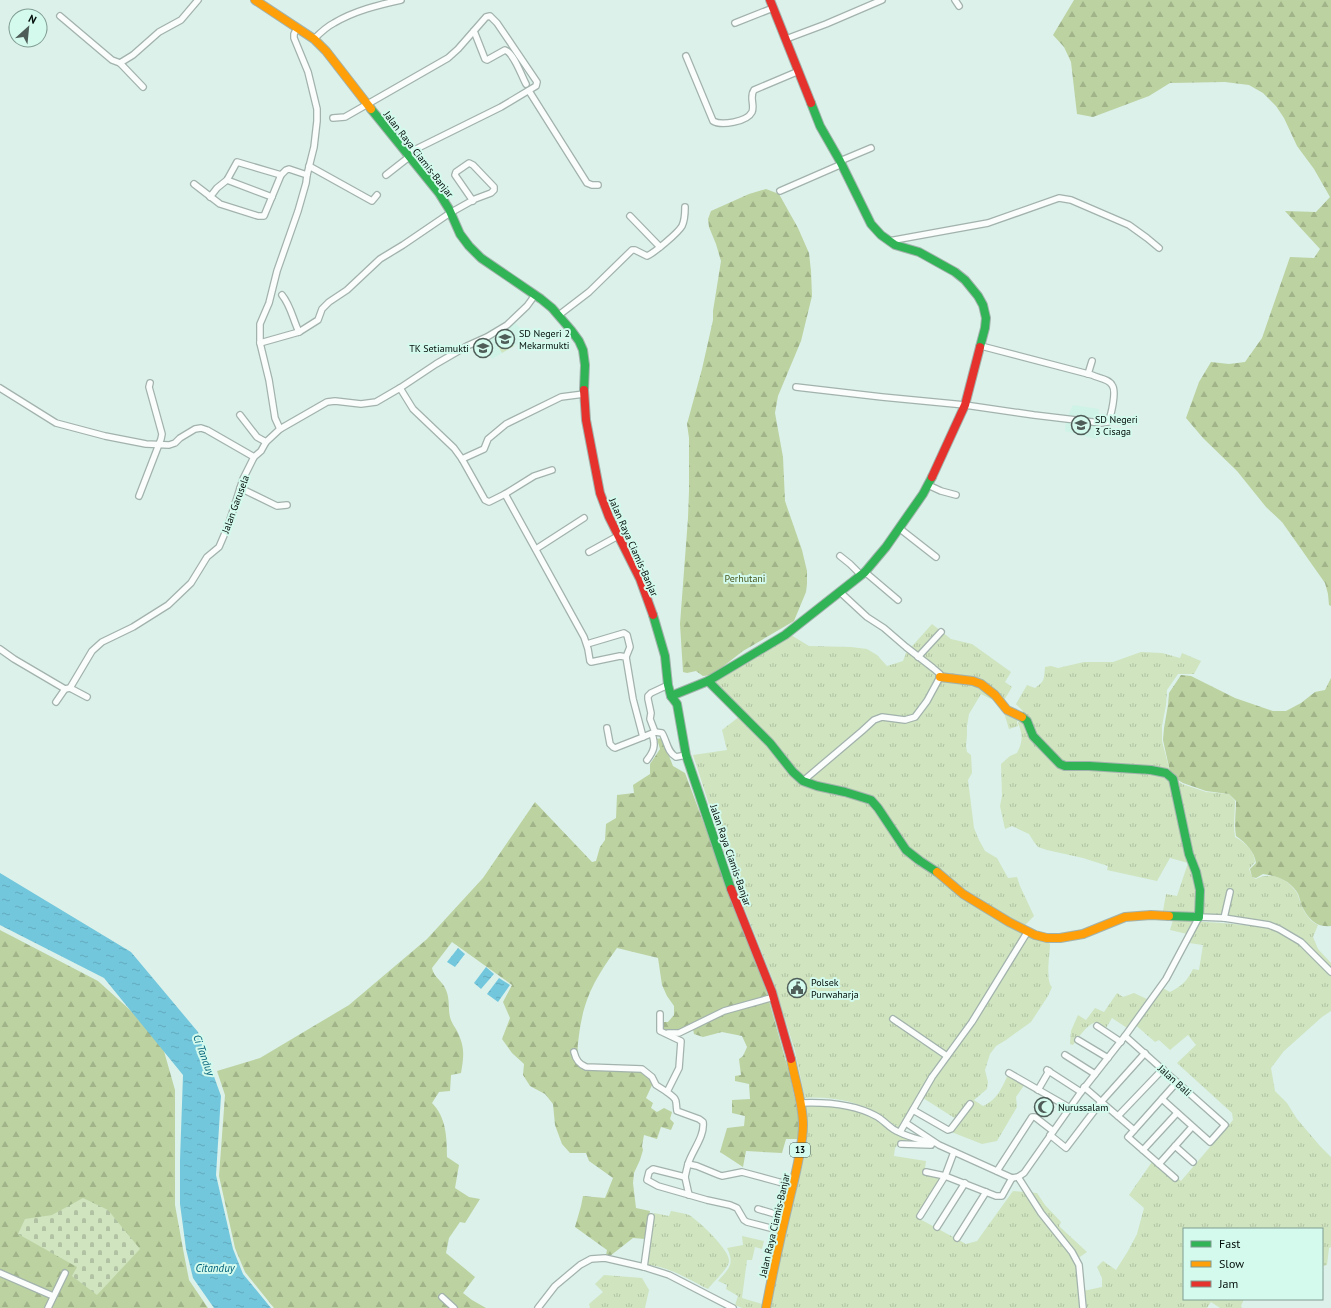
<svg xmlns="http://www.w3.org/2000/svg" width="1331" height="1308" font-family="'PT Sans',sans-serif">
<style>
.built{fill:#cff3e7}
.grass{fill:url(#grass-tufts)}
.forest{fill:url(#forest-firs)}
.cemetery{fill:url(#cemetery-stones)}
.green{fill:#cfe4bf}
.water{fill:url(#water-ripples)}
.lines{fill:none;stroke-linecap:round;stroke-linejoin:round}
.street-casing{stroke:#a2b2ac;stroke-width:8}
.fast-casing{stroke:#a2b2ac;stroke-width:10}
.slow-casing{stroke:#a2b2ac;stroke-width:10}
.jam-casing{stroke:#a2b2ac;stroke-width:10}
.street{stroke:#fafdfc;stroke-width:5.5}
.fast{stroke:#30b455;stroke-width:8}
.slow{stroke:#ff9f0a;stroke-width:8}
.jam{stroke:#e5322d;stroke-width:8}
.labels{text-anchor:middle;stroke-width:4;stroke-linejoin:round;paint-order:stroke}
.shield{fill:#d3faed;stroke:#41554e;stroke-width:1}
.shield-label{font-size:9px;font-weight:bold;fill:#030e0a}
.street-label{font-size:10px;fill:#030e0a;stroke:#d3faed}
.poi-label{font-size:10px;fill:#030e0a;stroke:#d3faed;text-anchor:start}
.park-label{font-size:10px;fill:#49581d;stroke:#d3faed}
.water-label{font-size:11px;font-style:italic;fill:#02617a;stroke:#d3faed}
</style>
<defs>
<pattern id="grass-tufts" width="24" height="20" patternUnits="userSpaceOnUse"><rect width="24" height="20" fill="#cfe4bf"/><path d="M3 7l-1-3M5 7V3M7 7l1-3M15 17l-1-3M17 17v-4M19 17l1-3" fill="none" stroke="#b0c2a3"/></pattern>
<pattern id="forest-firs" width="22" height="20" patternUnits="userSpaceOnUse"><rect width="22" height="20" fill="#bcd2a1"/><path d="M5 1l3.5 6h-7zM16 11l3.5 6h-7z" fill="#a0b389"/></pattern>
<pattern id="cemetery-stones" width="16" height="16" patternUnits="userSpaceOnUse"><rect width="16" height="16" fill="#cfe4bf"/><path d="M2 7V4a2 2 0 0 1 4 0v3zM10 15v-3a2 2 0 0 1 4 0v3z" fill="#b0c2a3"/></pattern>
<pattern id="water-ripples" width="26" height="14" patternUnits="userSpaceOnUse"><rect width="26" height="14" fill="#73c7dd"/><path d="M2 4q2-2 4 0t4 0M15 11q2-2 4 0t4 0" fill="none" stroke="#62aabc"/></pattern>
</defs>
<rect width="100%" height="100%" fill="#dcf1ea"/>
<g class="built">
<polygon points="514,322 529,337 492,359 487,350 483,352 478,343"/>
<polygon points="1073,405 1099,409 1096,439 1065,431 1066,419"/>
</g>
<g class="grass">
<path d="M932 624 951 639 972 644 1011 672 1005 682 1012 687 1003 702 999 703 981 694 969 714 967 726V735L966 746 967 752 971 755 972 773 968 780 974 828 979 840 985 851 997 858 1008 878 1017 877 1020 886 1034 916 1021 929 1047 940 1050 944C1050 954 1045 980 1052 987L1048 996 1031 1022 1006 1040 996 1046 990 1054 985 1070 988 1082 987 1089 974 1100 983 1106C998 1099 1001 1089 1008 1075L1025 1084 1016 1097 1017 1107 997 1141 982 1144 949 1131 956 1119 920 1096 900 1129C892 1124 885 1118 877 1113 856 1101 829 1096 805 1098L795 1051 773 980 736 887 693 755 727 750 722 730 744 713 713 682 791 635 809 646 851 647 867 649 877 655 887 666 903 661 906 653Z"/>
<path d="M1141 652 1162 653 1180 658 1182 653 1201 661 1194 674H1178L1167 690 1166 705 1162 726V741L1171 776 1182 784 1206 792 1229 794 1235 801C1235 813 1233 825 1235 837 1244 842 1255 851 1255 862L1249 869 1252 877 1256 879C1271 871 1288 879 1297 893 1298 895 1299 899 1300 901 1303 911 1309 921 1318 925L1313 937 1318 949 1331 963V967L1303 940 1280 926 1266 922 1229 916 1163 911 1166 894 1177 896 1188 863 1170 858 1157 881 1107 870 1108 866 1083 858 1047 850 1038 847 1034 842 1029 834 1012 826 1005 829 1000 806 1002 796 1001 764 1010 756 1017 753C1023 741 1023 735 1018 723L1023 711 1016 704 1027 685 1035 688C1045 681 1044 679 1045 667L1051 666 1058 668 1084 662H1113Z"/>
<polygon points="1002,706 1020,717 1017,722 1018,726 1009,729"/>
<path d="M1173 920 1222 923 1266 927 1277 932 1298 944 1331 976V1011L1322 1017 1284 1051 1271 1068 1275 1091 1287 1103 1297 1119 1320 1146 1331 1157V1247L1329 1248 1327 1265 1322 1266V1229H1184V1299H1244L1241 1306 1242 1308H1220L1211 1302 1207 1308H1087L1083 1291 1102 1287V1278L1097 1267 1103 1261 1116 1270 1128 1251 1137 1234 1144 1208 1129 1195 1154 1159 1181 1181 1233 1120 1232 1113 1177 1063 1196 1045 1188 1035 1170 1050 1159 1040 1155 1042 1131 1021 1127 1028 1112 1018 1106 1028 1096 1022C1086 1025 1079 1037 1073 1045L1070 1044 1071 1031 1078 1015 1086 1020 1095 1008 1104 1012 1117 993 1123 997 1134 993 1149 1000 1159 986 1170 992C1182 986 1187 981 1193 969L1199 970 1203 945 1189 943 1187 934 1170 930Z"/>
<polygon points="803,1105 840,1105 866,1114 919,1141 918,1143 901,1141 895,1148 894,1156 926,1161 924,1175 941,1178 918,1218 966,1244 977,1241 1013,1191 1037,1193 1045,1205 1061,1222 1059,1226 1087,1252 1074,1261 1076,1266 1081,1308 771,1308 775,1281 807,1146 807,1130"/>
<path d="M671 1211C676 1212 684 1213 689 1215 699 1221 731 1251 729 1262 727 1270 713 1282 708 1289 689 1280 667 1265 646 1265L654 1213 669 1216Z"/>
<path d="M742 1236 764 1241 762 1249 755 1247 752 1260H747L742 1298 762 1304V1308H742L735 1305 738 1296 726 1289 727 1285 718 1281C729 1268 735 1265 727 1248L743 1245Z"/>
<polygon points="604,1275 642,1278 649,1290 645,1308 590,1308 589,1304 603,1292 595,1284"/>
</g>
<g class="forest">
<polygon points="1074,0 1331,0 1331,606 1329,605 1328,594 1325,583 1282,522 1266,507 1237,471 1203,438 1186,418 1199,382 1211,362 1229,364 1245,362 1262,338 1290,257 1314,258 1320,249 1285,211 1316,212 1330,197 1314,169 1297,146 1284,118 1276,106 1263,93 1249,85 1225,82 1170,83 1149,96 1093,117 1077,114 1071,62 1064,47 1053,35"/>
<polygon points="766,189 779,194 798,228 809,253 811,271 812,296 801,341 778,396 775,413 783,457 785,501 802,550 807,571 807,584 806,592 794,621 743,651 712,675 703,676 696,671 687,673 683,672 680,624 688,518 689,491 689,438 687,424 702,369 713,320 713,311 721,261 716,244 709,227 708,219 711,211 749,194"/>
<path d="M1181 675 1191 676 1235 698 1273 711H1286L1301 703 1315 692 1325 690 1331 678V926C1315 928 1307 917 1301 904 1300 900 1299 895 1297 892 1288 879 1277 876 1263 874L1256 878 1252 877 1250 869 1256 863C1255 852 1245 842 1236 836 1234 824 1236 813 1236 801L1229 794 1206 791 1183 783 1171 776 1163 740 1164 728 1168 705 1169 693Z"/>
<path d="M662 738 673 766 685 773 766 990 790 1076 800 1124 798 1139H786L782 1153 746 1151 743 1167 720 1152 727 1128 744 1126 745 1116 732 1113V1100L750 1099 749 1084 735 1081V1076L741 1075 739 1059 743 1056 747 1047 742 1036 722 1032 703 1037 694 1034 692 1024C682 1030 673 1030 662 1030V1022H668L674 1015V1006L667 996 662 985 658 958 617 948C595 979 584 997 579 1035 578 1043 576 1053 580 1060 582 1063 586 1066 589 1069L636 1071 643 1073 653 1083 646 1098 653 1103 651 1108 657 1112 664 1108 672 1112 670 1119 674 1123 671 1130 661 1127 657 1139 644 1135 642 1146 643 1150 640 1160 634 1173 633 1183 636 1208 650 1211 645 1239 633 1238 610 1256 606 1255 607 1250 575 1227 581 1206 583 1196 605 1198 613 1178 589 1161 586 1153H570L562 1144 555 1125 553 1104 545 1094 530 1086 523 1075 524 1064 512 1053 502 1039 510 1018 503 1002 512 985 452 942 432 968C434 978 442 980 446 990 450 999 448 1008 450 1017 451 1022 455 1027 457 1031 465 1047 464 1056 461 1073L451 1075 450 1091 439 1092 432 1103C446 1117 447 1137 447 1157L459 1165 455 1188 469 1197 480 1199 465 1223 460 1222 449 1238 446 1253 475 1277 463 1293 472 1300 486 1308H274L245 1272 235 1248 219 1176 225 1095 217 1071 260 1058 349 1005 427 939 483 878 535 802 592 862 596 861 600 847 605 840 606 824 616 818 617 795 634 793 633 785 650 774V764L660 749 657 739Z"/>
<polygon points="0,930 98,981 160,1037 175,1090 175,1205 183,1249 189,1280 208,1308 0,1308"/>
</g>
<polygon class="cemetery" points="83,1198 108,1210 140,1249 97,1295 72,1276 77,1267 18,1234 25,1219 52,1215"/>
<polygon class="green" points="509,339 514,346 502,353 498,346"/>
<g class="water">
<polygon points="0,873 131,952 198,1032 221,1096 216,1175 233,1249 243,1274 271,1308 214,1308 193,1278 186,1249 180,1204 180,1160 183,1075 104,978 0,925"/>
<polygon points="458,948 465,954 455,967 447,962"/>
<polygon points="486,967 494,974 481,989 474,983"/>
<polygon points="499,978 510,985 498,1002 487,994"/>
</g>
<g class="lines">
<g class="street-casing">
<g id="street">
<polyline points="955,0 959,6"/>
<polyline points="60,16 112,60 120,63 133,55 159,32 181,20 198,0"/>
<polyline points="735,23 773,8"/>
<path d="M474 31 485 59 487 60 505 50C514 53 521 75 526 84"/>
<path d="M314 39C320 33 326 27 334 23 354 11 378 5 401 0"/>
<polyline points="786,39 826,24 882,0"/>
<path d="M686 56 713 121C721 126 747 122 752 112 755 105 749 97 754 90L799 71"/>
<polyline points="120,63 143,87"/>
<polyline points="529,91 587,183 592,185 598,185"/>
<polyline points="333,118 345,117 448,58 458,49 486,17 490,16 497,23 537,82 536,86 501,107 406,154"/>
<polyline points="840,161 871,148"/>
<polyline points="309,166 372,201 377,195"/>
<polyline points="386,175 409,157"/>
<polyline points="227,180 272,197"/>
<polyline points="194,184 220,204 258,216 264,216 281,175 286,170 289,169 307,175"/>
<polyline points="780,191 842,164"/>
<polyline points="210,197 217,188 227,180 237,162 281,175"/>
<polyline points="630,216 660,247"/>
<polyline points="889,241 988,223 1059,198 1071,200 1129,225 1147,238 1159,248"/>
<path d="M282 295C291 306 293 320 299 332"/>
<path d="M559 315 589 292 632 250H635L647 256C654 253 678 233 682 226 685 220 685 214 685 207"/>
<polyline points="260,343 299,332 318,320 322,309 329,302 347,290 380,259 403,245 450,213 475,199 491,193 494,190 494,187 473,165 469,163 456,172 455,175 473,201"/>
<polyline points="1088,374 1092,361"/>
<path d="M796 387 882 397 965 405 1034 415 1101 423 1108 422C1111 416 1117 391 1112 385 1109 379 1098 378 1092 375L981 346"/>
<polyline points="0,388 56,423 105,436 146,444 169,445 175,443 180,438 195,429 201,428 207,430 254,457"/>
<path d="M400 388 413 409 454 448 462 459 485 500 489 502 505 494 584 637 588 649 590 661 591 662 620 656 626 657 633 699 643 737 655 732 662 733C667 741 667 752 676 757L686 755"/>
<polyline points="240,415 257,437 266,442"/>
<polyline points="280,429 275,418 269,380 260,343 260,324 269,303 277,271 298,211 306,183 307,175 314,147 317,121 317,109 308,72 294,38 294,34 297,28"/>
<polyline points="462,459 484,449 488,439 506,424 561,397 584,394"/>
<polyline points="928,485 941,491 956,495"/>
<polyline points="240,488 277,506 287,505"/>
<polyline points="505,494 534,476 552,470"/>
<polyline points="139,496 161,439 162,434 149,387 150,383"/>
<polyline points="899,528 936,557"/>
<polyline points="536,549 584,518"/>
<polyline points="589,552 618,536"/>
<polyline points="840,556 850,564 861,575"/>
<polyline points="865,572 898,600"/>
<polyline points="587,644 624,633 627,635 630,647 626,657"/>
<polyline points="0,649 14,659 65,689 70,688 92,651 102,642 133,627 168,605 191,583 207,557 219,547 228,526 243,479 254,457 261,451 266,442 280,429 327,402 335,401 361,404 376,402 400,388 436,364 467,346 487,337 507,325 527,306 535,295"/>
<polyline points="918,657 941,632"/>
<polyline points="70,688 87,697"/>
<polyline points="56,702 65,689"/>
<polyline points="607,728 610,744 613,747 615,748 643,737"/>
<polyline points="655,732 650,719 651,713 648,699 648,696 651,693 668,685"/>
<path d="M647 760C654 751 656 745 652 734"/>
<polyline points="803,781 862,731 874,720 882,717 905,720 915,717 927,701 940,677 940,674 933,668 906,647 884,628 867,617 840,592"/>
<polyline points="1224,918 1230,892"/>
<path d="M660 1014V1031L681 1041 679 1068 667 1092C679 1101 675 1099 677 1111L699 1119 703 1122C705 1136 692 1151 688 1164 687 1168 686 1172 685 1177L653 1169 649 1172 647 1180 658 1186 707 1200 730 1205 737 1208 744 1220 747 1222 782 1231"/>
<polyline points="893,1019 947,1056"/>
<polyline points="1097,1026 1121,1042"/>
<polyline points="668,1033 679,1033 724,1011 774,997"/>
<polyline points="1125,1036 1225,1125 1210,1142 1162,1099"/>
<polyline points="1078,1040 1108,1058"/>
<path d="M574 1052C576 1060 579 1064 586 1067L642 1069 652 1077 656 1085 667 1092"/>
<polyline points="1065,1055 1095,1074"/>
<polyline points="1047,1070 1081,1092"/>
<polyline points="1009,1073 1070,1108"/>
<polyline points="1084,1087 1134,1130"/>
<polyline points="1038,1090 1049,1071"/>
<path d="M800 1103C824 1102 854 1104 876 1116 882 1119 887 1125 893 1129 904 1136 920 1140 933 1143"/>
<polyline points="913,1110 948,1130 951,1129 970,1104"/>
<polyline points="1118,1116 1163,1069"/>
<polyline points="906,1123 939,1145 1012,1178 1018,1177 1024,1173 1081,1092 1125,1036 1166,979 1199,917 1224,918 1269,925 1279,929 1301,942 1331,972"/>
<polyline points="900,1132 932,1077 972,1022 1028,931"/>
<polyline points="1050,1135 1066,1148 1101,1102 1145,1053"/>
<polyline points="901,1144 931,1145"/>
<polyline points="1175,1146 1193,1162"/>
<polyline points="1143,1150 1177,1113"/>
<polyline points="954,1152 945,1176 996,1196 1002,1196 1012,1178"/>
<polyline points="688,1164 697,1166 719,1175 722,1176 742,1172 779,1182 793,1185"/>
<polyline points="1159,1164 1192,1127"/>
<polyline points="997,1171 1032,1117 1035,1117 1053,1131"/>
<polyline points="685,1177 689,1195"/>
<polyline points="1018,1177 1041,1213 1072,1252 1079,1265 1083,1308"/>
<polyline points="1175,1178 1128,1137 1177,1082"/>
<polyline points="758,1209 785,1217"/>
<polyline points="920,1216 945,1176 926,1172"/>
<polyline points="937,1227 965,1183"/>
<polyline points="957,1238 986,1192"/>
<polyline points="644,1267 651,1217"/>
<polyline points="0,1273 53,1296"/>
<polyline points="442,1297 454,1308"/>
<polyline points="48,1308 65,1273"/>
<polyline points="538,1308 555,1286 580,1265 591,1259 605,1258 644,1267 669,1275 733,1308"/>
</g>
</g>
<g class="fast-casing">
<g id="fast">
<polyline points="811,103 820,126 840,161 871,224 881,235 895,245 919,252 955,272 965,280 978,296 983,305 986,318 985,328 980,347"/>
<polyline points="371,109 439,193 449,209 460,234 469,246 481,258 541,299 552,308 571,330 579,341 583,350 585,365 584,390"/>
<polyline points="653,615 665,656 668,685 671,696 677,704 686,755 731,889"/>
<polyline points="708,681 770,743 793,772 803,781 817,786 845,792 871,800 878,808 906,850 920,861 937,872"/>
<polyline points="671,696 708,681 785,635 865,572 886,547 923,494 932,477"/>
<polyline points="1022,717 1027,721 1033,736 1060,764 1065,766 1089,766 1151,770 1166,773 1173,779 1189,854 1196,872 1200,890 1199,917 1169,916"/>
</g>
</g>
<g class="slow-casing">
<g id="slow">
<polyline points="255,0 314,39 326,51 371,109"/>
<polyline points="940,677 973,681 981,684 995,695 1007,710 1022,717"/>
<polyline points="937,872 963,894 1009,922 1035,935 1047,938 1060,938 1083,934 1125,917 1151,915 1169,916"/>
<path d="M766 1308C773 1271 781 1234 790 1197 795 1177 803 1146 803 1125 803 1103 795 1081 791 1059"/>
</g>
</g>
<g class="jam-casing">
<g id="jam">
<polyline points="770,0 811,103"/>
<polyline points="584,390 586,420 600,493 609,517 640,579 653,615"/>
<polyline points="932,477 965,405 980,347"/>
<polyline points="731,889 772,992 791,1059"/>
</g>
</g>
<use href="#street" class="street"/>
<use href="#fast" class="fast"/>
<use href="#slow" class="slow"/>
<use href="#jam" class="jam"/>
</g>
<defs>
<g id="school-ring" transform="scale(1)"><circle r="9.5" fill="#d3faed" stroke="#4f5d58" stroke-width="1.5"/><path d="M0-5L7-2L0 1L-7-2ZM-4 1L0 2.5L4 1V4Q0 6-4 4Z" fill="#4f5d58"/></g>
<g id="civic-ring" transform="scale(1)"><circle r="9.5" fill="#d3faed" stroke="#4f5d58" stroke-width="1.5"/><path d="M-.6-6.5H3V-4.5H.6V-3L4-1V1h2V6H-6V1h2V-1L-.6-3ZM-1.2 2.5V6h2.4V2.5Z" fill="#4f5d58"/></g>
<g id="mosque-ring" transform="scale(1)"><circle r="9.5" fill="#d3faed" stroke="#4f5d58" stroke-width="1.5"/><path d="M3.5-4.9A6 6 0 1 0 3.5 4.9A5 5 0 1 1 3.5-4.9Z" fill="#4f5d58"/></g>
</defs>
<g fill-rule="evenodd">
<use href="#school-ring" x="505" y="339"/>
<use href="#school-ring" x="483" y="348"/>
<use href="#school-ring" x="1081" y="425"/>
<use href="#civic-ring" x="797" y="988"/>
<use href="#mosque-ring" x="1044" y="1107"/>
</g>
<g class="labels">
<rect class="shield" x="790" y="1143" width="20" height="14" rx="3"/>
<g class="shield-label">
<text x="800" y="1153">13</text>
</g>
<g class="street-label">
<text transform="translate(419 154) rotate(52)" y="4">Jalan Raya Ciamis-Banjar</text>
<text transform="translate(235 504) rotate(-70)" y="4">Jalan Garusela</text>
<text transform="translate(634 547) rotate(66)" y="4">Jalan Raya Ciamis-Banjar</text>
<text transform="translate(731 855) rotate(71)" y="4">Jalan Raya Ciamis-Banjar</text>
<text transform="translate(1175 1080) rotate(42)" y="4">Jalan Bali</text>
<text transform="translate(774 1225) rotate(-77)" y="4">Jalan Raya Ciamis-Banjar</text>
</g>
<g class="poi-label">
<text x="519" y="337">SD Negeri 2<tspan x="519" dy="12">Mekarmukti</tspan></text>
<text x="469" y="352" text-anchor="end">TK Setiamukti</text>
<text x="1095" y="423">SD Negeri<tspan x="1095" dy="12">3 Cisaga</tspan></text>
<text x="811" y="986">Polsek<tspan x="811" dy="12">Purwaharja</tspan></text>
<text x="1058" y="1111">Nurussalam</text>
</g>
<g class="park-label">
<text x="745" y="582">Perhutani</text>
</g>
<g class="water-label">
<text transform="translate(204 1055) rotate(70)" y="4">Ci Tanduy</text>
<text x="215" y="1272">Citanduy</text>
</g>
</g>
<rect x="1183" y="1228" width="140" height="72" fill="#d3faed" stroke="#809c92"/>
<rect x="1191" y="1241" width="20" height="6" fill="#30b455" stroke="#809c92"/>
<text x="1219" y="1248" font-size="12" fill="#030e0a">Fast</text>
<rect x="1191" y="1261" width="20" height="6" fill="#ff9f0a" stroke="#809c92"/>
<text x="1219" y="1268" font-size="12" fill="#030e0a">Slow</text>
<rect x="1191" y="1281" width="20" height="6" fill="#e5322d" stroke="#809c92"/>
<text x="1219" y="1288" font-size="12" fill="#030e0a">Jam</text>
<g transform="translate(28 28) rotate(27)"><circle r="19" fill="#d3faed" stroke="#809c92"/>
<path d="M0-3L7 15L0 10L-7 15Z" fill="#4f5d58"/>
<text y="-6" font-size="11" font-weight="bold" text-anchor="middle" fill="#030e0a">N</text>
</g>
</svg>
